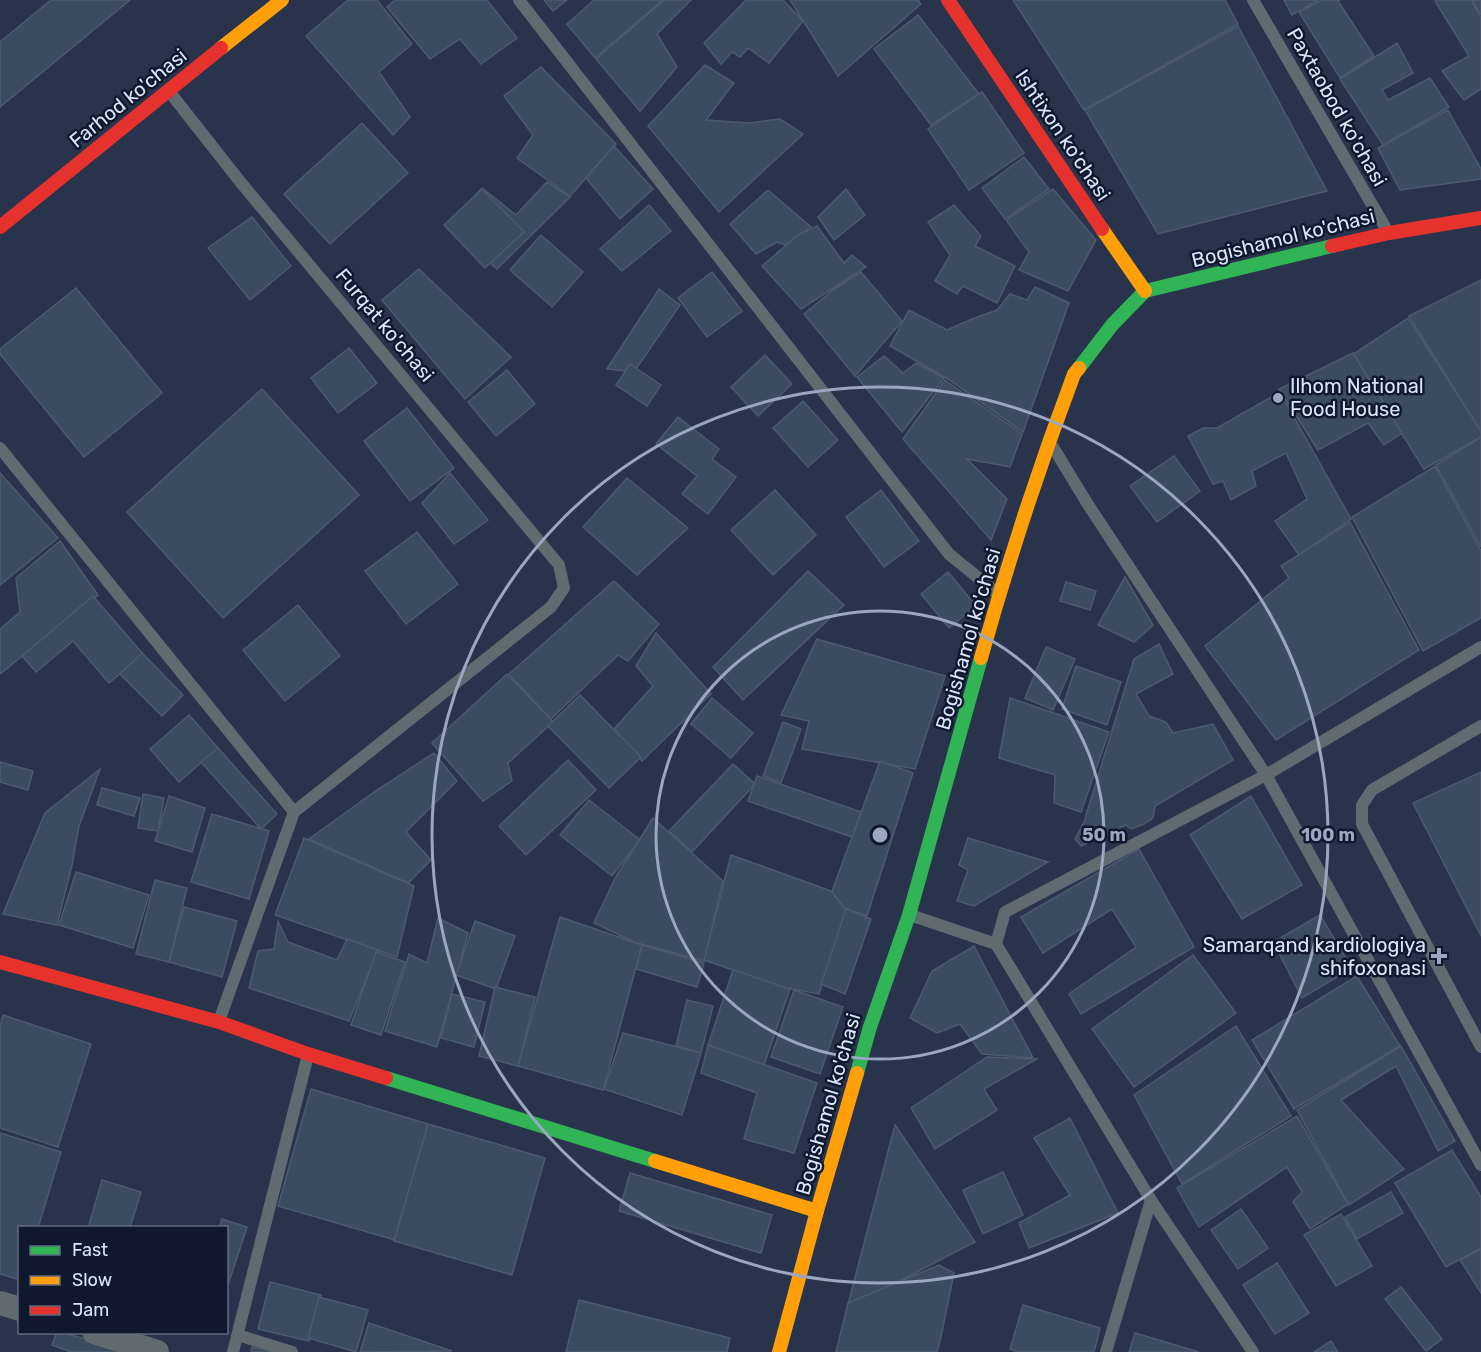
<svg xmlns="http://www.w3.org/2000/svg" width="1481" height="1352" font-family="Rubik,sans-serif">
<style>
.building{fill:#3c4c60;stroke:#4c5a6d;stroke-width:1.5}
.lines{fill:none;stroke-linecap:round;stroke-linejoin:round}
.lane{stroke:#5f6b70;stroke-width:12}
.street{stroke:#5f6b70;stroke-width:24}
.fast{stroke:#30b455;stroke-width:14}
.slow{stroke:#ff9f0a;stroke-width:14}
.jam{stroke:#e5322d;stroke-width:14}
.ring{fill:none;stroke:#9ba7be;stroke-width:3}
.poi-dot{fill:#9ba7be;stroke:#0f182c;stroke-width:2}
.labels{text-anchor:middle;stroke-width:5;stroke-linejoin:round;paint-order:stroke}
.street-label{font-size:20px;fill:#d9e5fb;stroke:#0f182c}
.poi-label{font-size:20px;fill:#d9e5fb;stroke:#0f182c;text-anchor:start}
.centre{fill:#9ba7be;stroke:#0f182c;stroke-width:3}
.ring-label{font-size:18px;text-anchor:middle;font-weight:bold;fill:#9ba7be;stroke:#0f182c;stroke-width:5;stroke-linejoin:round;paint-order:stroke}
</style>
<rect width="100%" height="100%" fill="#29344c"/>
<g class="building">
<polygon points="51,0 130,0 0,107 0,42"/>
<polygon points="348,0 377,0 412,44 379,72 410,117 393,135 306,36"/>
<polygon points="395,0 487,0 517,38 481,64 460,39 430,59 387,7"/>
<polygon points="544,0 567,0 553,11"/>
<polygon points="594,0 663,0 595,58 567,24"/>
<polygon points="664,0 691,0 657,34 677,67 640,111 596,59"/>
<polygon points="746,0 783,0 803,21 769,63 748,48 740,57 732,52 721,64 704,43"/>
<polygon points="790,0 918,0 921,4 838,76"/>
<polygon points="1013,0 1225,0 1238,24 1084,110"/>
<polygon points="1284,0 1318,0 1292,15"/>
<polygon points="1322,0 1340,0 1338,1 1374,56 1340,78 1299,12"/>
<polygon points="1436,0 1471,0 1481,18 1481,89 1464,100 1442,71 1469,56 1435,1"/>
<polygon points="1472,0 1481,0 1481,15"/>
<polygon points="918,15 979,94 931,125 874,49"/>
<polygon points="1238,26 1327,191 1158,234 1085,110"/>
<polygon points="1397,43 1413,73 1382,90 1388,100 1430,78 1449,107 1383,145 1340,79"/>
<polygon points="705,65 734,83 706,120 749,123 780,119 803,134 719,212 648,126"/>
<polygon points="541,67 616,144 570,196 517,158 533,135 504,96"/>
<polygon points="982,92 1024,153 969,190 928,129"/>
<polygon points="1448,110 1481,169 1481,179 1400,190 1378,148"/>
<polygon points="362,123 408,173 330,244 284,194"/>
<polygon points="614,146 653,189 620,219 586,178"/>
<polygon points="1024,157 1049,189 1005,219 982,188"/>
<polygon points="547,182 570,197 497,269 447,226 482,188 516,215"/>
<polygon points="482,189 524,232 485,268 444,225"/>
<polygon points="846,189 865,215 834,240 818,217"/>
<polygon points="1053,189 1096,240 1068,291 1019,270 1029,252 1006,220"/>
<polygon points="768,190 811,227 785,245 777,242 756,254 730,224"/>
<polygon points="649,205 671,231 622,271 600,249"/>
<polygon points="954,205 981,236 975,246 1015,266 997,303 963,286 957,294 935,281 950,255 928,222"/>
<polygon points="252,217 291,266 250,300 208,248"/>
<polygon points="817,226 844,263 852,255 866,267 801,309 762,266 798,235"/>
<polygon points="541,235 583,272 552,307 510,270"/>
<polygon points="419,269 511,357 465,399 382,300"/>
<polygon points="712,272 742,311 707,337 678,298"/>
<polygon points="861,272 902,321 855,376 804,314 834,289"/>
<polygon points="1481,280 1481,432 1409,316"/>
<polygon points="1035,287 1069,303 1023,432 948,379 890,346 909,310 947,330 972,319 997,310 1010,294 1027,300"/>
<polygon points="76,288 162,393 84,457 0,354 0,349"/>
<polygon points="659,289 680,305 634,372 607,369"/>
<polygon points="1408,318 1481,431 1481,437 1424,469 1352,355"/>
<polygon points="349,348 377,383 338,413 311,378"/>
<polygon points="1353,353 1402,433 1384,445 1368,423 1318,450 1279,389"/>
<polygon points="765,355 792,384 758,416 731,387"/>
<polygon points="884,356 903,373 916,363 944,378 902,432 857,377"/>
<polygon points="630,364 661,385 647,406 616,385"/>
<polygon points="507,370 535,404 496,436 468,402"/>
<polygon points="945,380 1022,434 1010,467 967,459 1007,499 991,540 903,439"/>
<polygon points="262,389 359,495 223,618 127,512"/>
<polygon points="1280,392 1351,519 1299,555 1275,521 1307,499 1286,453 1252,471 1256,486 1231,500 1223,481 1213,484 1188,436 1203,428 1217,428"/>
<polygon points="803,401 838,440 808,467 773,428"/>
<polygon points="407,408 454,468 410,501 364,441"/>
<polygon points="678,417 719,449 712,459 736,477 708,514 682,494 697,476 656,444"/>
<polygon points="1481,437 1481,547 1436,465"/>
<polygon points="1174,456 1200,491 1157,522 1130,486"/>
<polygon points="1435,466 1481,551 1481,618 1423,651 1352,517"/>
<polygon points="0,473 58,538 0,585"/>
<polygon points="450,473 488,520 454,544 422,503"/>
<polygon points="627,478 688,528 637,575 583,527"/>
<polygon points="775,490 816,535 773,575 731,530"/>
<polygon points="881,490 919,541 884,567 846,517"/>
<polygon points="1350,522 1419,650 1276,740 1205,646 1289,578 1281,566"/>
<polygon points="417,532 458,584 406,624 365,571"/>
<polygon points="60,541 98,595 0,674 0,629 20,612 16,578"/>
<polygon points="808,571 844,605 743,700 713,667"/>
<polygon points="948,572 976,606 949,628 921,594"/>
<polygon points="1125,577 1153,625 1134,642 1098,625"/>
<polygon points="614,581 659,624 628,661 618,655 551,719 509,674"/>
<polygon points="1066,582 1096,591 1090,610 1060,601"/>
<polygon points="93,596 143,654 109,683 73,641 36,672 22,656"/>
<polygon points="298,605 340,656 285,701 243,650"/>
<polygon points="656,633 711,694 642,761 614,729 653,686 636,666"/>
<polygon points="817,639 945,676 915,769 802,749 809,721 781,715"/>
<polygon points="1159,644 1173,674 1136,694 1149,716 1166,722 1173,733 1213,724 1233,760 1155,806 1153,818 1144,824 1131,829 1126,825 1081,846 1075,839 1084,822 1134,659"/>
<polygon points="1046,647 1075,659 1053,710 1025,698"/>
<polygon points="142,653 183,695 162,716 120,674"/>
<polygon points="1076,666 1121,682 1107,725 1062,709"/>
<polygon points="507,674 553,722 508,763 512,781 483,801 432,743"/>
<polygon points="580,695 641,757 609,788 548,726"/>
<polygon points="712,698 753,733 731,758 691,724"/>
<polygon points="1010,698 1109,732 1081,812 1054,803 1055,775 999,758"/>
<polygon points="189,715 218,748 179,782 150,749"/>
<polygon points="783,722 801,729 781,783 763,776"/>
<polygon points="218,748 277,814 261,829 201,762"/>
<polygon points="434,753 457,781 406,832 431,860 408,883 309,839 374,792"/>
<polygon points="568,760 596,790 526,855 499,826"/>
<polygon points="880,761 913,773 867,916 828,902"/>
<polygon points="0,762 33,771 28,790 0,782"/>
<polygon points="733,764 755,784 692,852 669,831"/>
<polygon points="100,769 79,826 72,865 57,925 3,914 45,813"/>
<polygon points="1481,772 1481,936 1413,803"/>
<polygon points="757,776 861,812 852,837 748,801"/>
<polygon points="102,788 140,798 134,816 97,805"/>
<polygon points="143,794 164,798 158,831 138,828"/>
<polygon points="169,796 205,808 192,852 155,841"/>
<polygon points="1251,796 1302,885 1242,919 1190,835"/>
<polygon points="589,800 640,840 612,876 560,835"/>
<polygon points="212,814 269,831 249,899 191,882"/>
<polygon points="653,818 723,881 704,961 634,942 594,923 615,878"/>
<polygon points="304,838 414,886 397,957 275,915"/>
<polygon points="968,838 1048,862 974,906 957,901 968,870 959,865"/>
<polygon points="1139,849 1194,947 1081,1014 1069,994 1136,947 1112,909 1043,953 1021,917"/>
<polygon points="731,855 831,891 846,910 819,994 781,987 704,960"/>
<polygon points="76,872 149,895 133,948 59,925"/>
<polygon points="155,880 187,888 169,962 136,954"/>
<polygon points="184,907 237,921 222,977 169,962"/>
<polygon points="846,909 871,919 845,994 821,984"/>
<polygon points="1320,915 1352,968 1302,998 1273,942"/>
<polygon points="560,917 642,945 603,1090 518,1066"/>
<polygon points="438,918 468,933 437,1047 385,1031 409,954 427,963"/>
<polygon points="278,921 288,942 337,960 347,939 378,950 349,1021 249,988 258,951 274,949"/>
<polygon points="475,921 515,936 496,989 456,975"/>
<polygon points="642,945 704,963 697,987 636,969"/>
<polygon points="974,946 1033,1058 982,1054 960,1024 937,1033 910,1018 932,971"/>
<polygon points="376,952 405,962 381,1035 351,1025"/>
<polygon points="1193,955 1236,1013 1134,1087 1092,1029"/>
<polygon points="733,970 790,989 764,1065 708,1045"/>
<polygon points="1357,976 1400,1046 1294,1109 1252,1040"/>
<polygon points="495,987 535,997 518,1066 479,1056"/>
<polygon points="794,990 843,1007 820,1074 771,1057"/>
<polygon points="452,994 485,1002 474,1047 441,1038"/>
<polygon points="687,1000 713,1006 701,1053 676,1046"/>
<polygon points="3,1015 91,1044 58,1147 0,1128 0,1026"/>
<polygon points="1236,1026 1291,1116 1182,1184 1134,1095"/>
<polygon points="623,1033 701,1053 682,1115 604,1089"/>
<polygon points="708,1045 817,1083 794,1153 744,1139 757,1093 701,1073"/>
<polygon points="1401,1046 1455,1141 1438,1151 1396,1066 1341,1100 1404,1169 1349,1205 1297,1110"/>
<polygon points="987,1057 1037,1059 984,1089 997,1110 935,1149 911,1108"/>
<polygon points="311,1089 428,1124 395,1240 278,1206"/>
<polygon points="1297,1116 1348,1204 1310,1229 1293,1202 1302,1192 1287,1167 1199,1227 1177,1188"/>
<polygon points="1070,1118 1118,1213 1029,1248 1019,1223 1070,1195 1034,1138"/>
<polygon points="428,1124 545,1158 512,1275 394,1241"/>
<polygon points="895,1125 975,1242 847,1308"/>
<polygon points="0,1133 61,1152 38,1228 20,1228 20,1280 0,1274"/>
<polygon points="1452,1150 1481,1197 1481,1248 1446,1267 1395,1183"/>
<polygon points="1003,1172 1023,1215 983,1234 963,1190"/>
<polygon points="630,1173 772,1215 761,1253 619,1211"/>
<polygon points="102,1180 141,1192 130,1228 88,1228"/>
<polygon points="1391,1192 1403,1213 1357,1239 1345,1217"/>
<polygon points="1241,1209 1268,1248 1238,1269 1211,1230"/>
<polygon points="1341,1214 1372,1266 1336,1286 1304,1235"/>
<polygon points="222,1219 247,1227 226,1291 226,1228 219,1228"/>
<polygon points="1481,1249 1481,1293 1460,1260"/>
<polygon points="1277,1263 1309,1313 1275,1334 1243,1285"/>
<polygon points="939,1265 954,1273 941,1337 937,1352 836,1352 848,1303"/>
<polygon points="270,1282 321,1295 309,1341 258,1329"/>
<polygon points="1401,1287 1442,1339 1426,1351 1385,1299"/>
<polygon points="319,1297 368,1310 356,1352 308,1338"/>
<polygon points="579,1300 730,1338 727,1352 566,1352"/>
<polygon points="1023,1305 1100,1328 1094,1352 1018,1352 1010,1349"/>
<polygon points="369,1323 452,1351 360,1352"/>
<polygon points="57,1332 60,1332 133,1352 71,1352 52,1345"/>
<polygon points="1135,1333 1199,1352 1129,1352"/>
<polygon points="1331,1341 1338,1352 1314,1352"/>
<polygon points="252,1347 277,1352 251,1352"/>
</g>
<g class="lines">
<g class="lane">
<polyline points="519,0 949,554 998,594"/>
<polyline points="1253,0 1388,232"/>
<polyline points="168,90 242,184 559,565 564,588 551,607 294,812 219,1021"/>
<polyline points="1053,447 1087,503 1266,775 1481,1165"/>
<polyline points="0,448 294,812"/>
<polyline points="1481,726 1372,790 1362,805 1362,824 1481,1047"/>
<polyline points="910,915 996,944 1151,1200 1253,1352"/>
<polyline points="996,944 1005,912 1266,775 1481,647"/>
<polyline points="238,1335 292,1352"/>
<polyline points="233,1352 308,1055"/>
<polyline points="1106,1352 1151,1200"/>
</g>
<g class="street">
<polyline points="0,1303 20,1309"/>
<polyline points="94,1332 157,1352"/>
</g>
<g class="fast">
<polyline points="1079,368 1112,325 1145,291 1332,246"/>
<polyline points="857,1073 870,1027 909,915 981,658"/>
<polyline points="386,1078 655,1161"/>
</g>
<g class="slow">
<polyline points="221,48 282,0"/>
<polyline points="1102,229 1145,291"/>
<path d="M981 658C1008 562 1039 467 1074 374L1079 368"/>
<polyline points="655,1161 817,1211"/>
<polyline points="779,1352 817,1211 857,1073"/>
</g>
<g class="jam">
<polyline points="948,0 1102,229"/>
<polyline points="0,227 221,48"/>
<polyline points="1332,246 1389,233 1481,218"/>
<polyline points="0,962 219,1022 308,1054 386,1078"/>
</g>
</g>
<g class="ring">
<circle cx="880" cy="835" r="224"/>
<circle cx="880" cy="835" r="448"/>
</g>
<g class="poi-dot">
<circle cx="1278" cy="398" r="6"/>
<path d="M1436 947h6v6h6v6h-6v6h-6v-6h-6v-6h6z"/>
</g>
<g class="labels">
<g class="street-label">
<text transform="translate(128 98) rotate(-39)" y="7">Farhod ko'chasi</text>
<text transform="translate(1337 107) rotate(60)" y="7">Paxtaobod ko'chasi</text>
<text transform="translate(1063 135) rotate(56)" y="7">Ishtixon ko'chasi</text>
<text transform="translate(1283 238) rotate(-14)" y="7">Bogishamol ko'chasi</text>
<text transform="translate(385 325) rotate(50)" y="7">Furqat ko'chasi</text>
<text transform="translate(968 639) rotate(-74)" y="7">Bogishamol ko'chasi</text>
<text transform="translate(828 1104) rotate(-74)" y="7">Bogishamol ko'chasi</text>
</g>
<g class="poi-label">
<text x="1290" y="393">Ilhom National<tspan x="1290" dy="23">Food House</tspan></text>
<text x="1426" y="952" text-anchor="end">Samarqand kardiologiya<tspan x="1426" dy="23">shifoxonasi</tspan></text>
</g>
</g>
<circle cx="880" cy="835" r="9" class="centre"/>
<g class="ring-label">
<text x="1104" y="841">50 m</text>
<text x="1328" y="841">100 m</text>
</g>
<rect x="18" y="1226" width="210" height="108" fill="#0f182c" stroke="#606a7f" stroke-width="1.5"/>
<rect x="30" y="1246" width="30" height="9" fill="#30b455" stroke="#606a7f" stroke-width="1.5"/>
<text x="72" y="1256" font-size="18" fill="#d9e5fb">Fast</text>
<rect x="30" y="1276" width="30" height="9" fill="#ff9f0a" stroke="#606a7f" stroke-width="1.5"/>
<text x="72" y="1286" font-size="18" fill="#d9e5fb">Slow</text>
<rect x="30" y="1306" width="30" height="9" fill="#e5322d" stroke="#606a7f" stroke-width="1.5"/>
<text x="72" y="1316" font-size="18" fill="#d9e5fb">Jam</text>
</svg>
